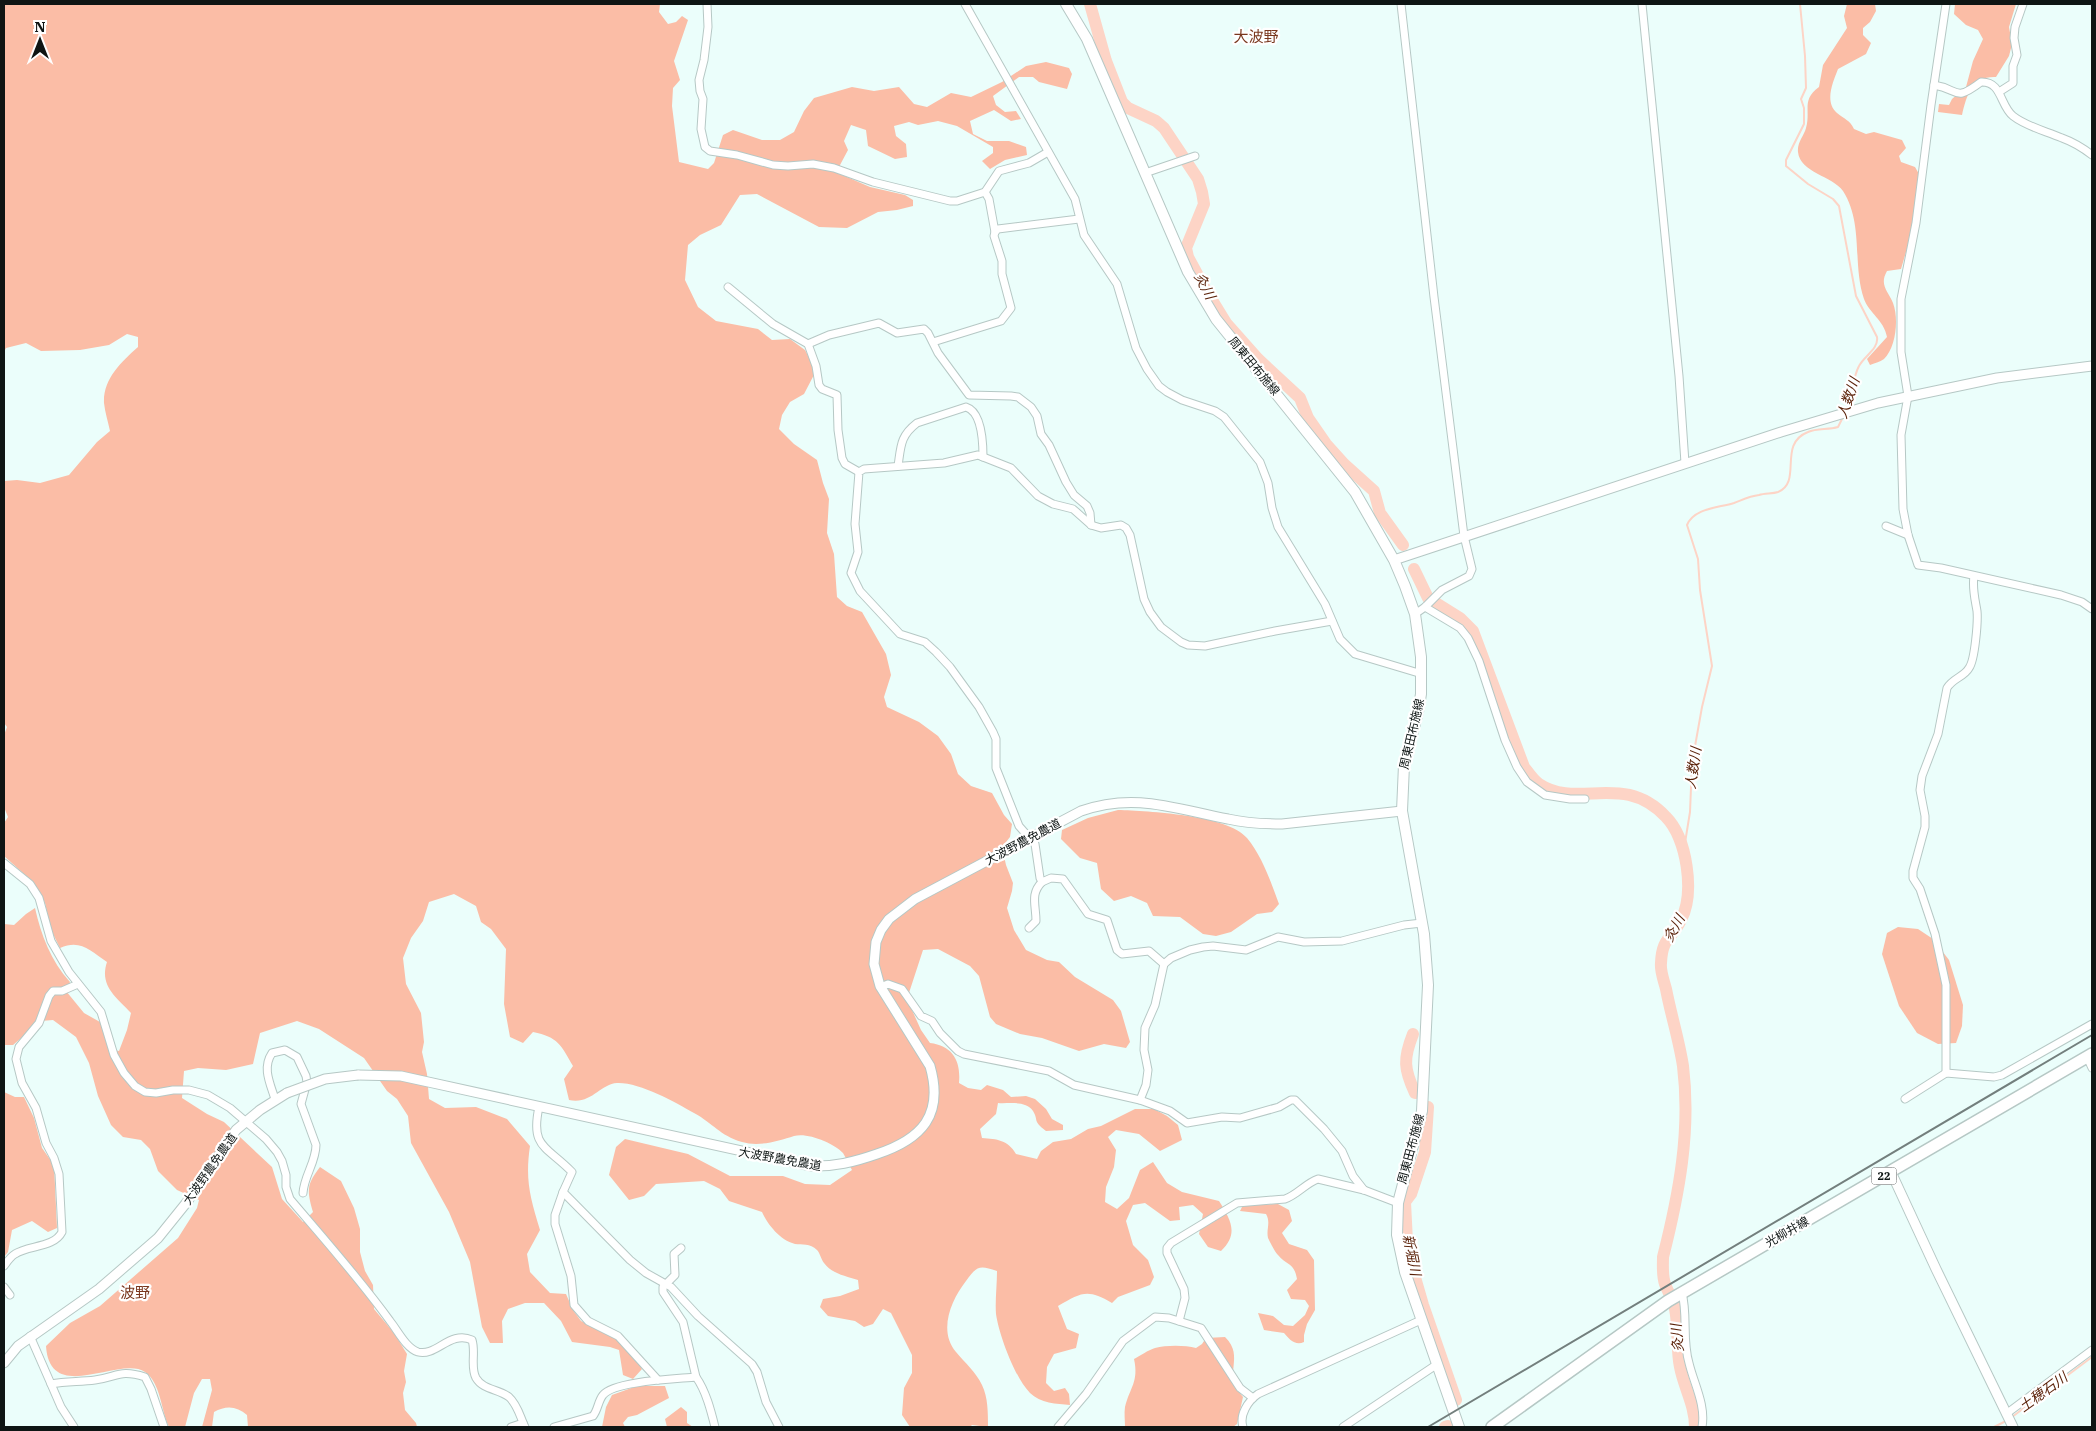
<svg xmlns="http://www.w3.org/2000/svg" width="2096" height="1431" font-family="'IBM Plex Serif','Noto Sans JP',serif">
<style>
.green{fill:#fbbda6}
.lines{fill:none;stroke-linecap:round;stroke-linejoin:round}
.stream{stroke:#fdd4c6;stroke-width:2}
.river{stroke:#fdd4c6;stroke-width:12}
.minor-casing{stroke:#b6c8c5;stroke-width:9}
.tertiary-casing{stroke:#b6c8c5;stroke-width:11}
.secondary-casing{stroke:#b6c8c5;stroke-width:12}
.primary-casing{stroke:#b6c8c5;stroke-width:14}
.minor{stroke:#fff;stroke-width:7}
.tertiary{stroke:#fff;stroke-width:9}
.secondary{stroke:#fff;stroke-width:10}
.primary{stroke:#fff;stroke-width:11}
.rail{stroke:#737f7d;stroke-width:2}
.tertiary-bridge-casing{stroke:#b6c8c5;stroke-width:11;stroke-linecap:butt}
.tertiary-bridge{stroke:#fff;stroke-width:9}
.labels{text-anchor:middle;stroke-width:4.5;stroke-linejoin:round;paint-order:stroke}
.shield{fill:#fff;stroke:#565b5a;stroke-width:1}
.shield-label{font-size:11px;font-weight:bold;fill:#0e1514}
.street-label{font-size:12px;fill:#0e1514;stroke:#fff}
.water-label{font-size:14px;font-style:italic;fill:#591f06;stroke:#fff}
.quarter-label{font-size:15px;fill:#79371e;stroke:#fff}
</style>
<rect width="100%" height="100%" fill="#ebfefb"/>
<g class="green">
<path d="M4 4H660L659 12 668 24 676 22 682 16 688 20 674 61 680 80 673 88 672 106 679 162 708 169 714 163 723 135 733 130 762 140H780L794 132 804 111 814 98 852 87 874 91 899 87 914 104 927 107 951 93 971 97 1002 82 1026 66 1046 62 1069 68 1072 74 1067 89 1039 82 1033 77H1019L993 96 996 105 1005 112 1016 111 1021 119 1011 121 994 110 970 121 973 134 987 141H1009L1026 147 1027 155 1005 160 990 169 982 161 993 153V147L957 126 938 121 918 125 909 122 894 126 896 136 906 144 907 157 895 159 868 146 866 130 851 125 844 141 848 150 840 165V174L870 187 905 195 913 200V206L897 210 878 212 847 228 819 227 757 194 740 195 721 225 700 235 688 245 685 280 698 307 716 321 758 329 772 340 790 339 805 350 816 371 804 394 790 402 782 415 779 429 794 444 817 460 823 483 829 499 827 533 834 554 837 597 847 606 862 612 886 654 891 675 884 697 887 707 919 722 938 736 951 754 958 774 971 786 992 793 1004 815 1012 824 1010 837 1002 847 1006 865 1013 883 1012 891 1007 908 1014 930 1026 950 1047 960 1059 962 1075 977 1113 1000 1121 1011 1130 1042 1126 1048 1104 1044 1079 1051 1042 1038 1020 1034 996 1024 990 1017 979 976 970 966 938 949 923 950 907 999 921 1030 930 1043C953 1046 961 1061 959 1083L968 1088 981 1090 987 1085 1003 1090 1011 1097 1026 1096 1035 1099 1046 1109 1052 1119 1063 1125V1130L1046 1131C1032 1120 1039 1121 1033 1111 1026 1100 1008 1104 998 1103L996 1114 980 1129 982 1138C997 1139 1008 1140 1016 1154L1037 1159 1041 1151 1053 1142 1071 1139 1088 1129 1101 1126 1135 1109H1154L1167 1116 1178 1125 1182 1140 1160 1151 1139 1134 1116 1130 1108 1137 1116 1150 1114 1167 1106 1187 1105 1202 1117 1209 1129 1198 1140 1170 1153 1162 1167 1183 1182 1192 1219 1201C1231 1220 1239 1234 1221 1251L1208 1247 1199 1234 1203 1214 1193 1205 1179 1207 1180 1220 1170 1221 1145 1203 1133 1205 1126 1221 1133 1245 1148 1260 1154 1277 1150 1285 1118 1297 1112 1303C1087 1288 1081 1293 1058 1306L1067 1329 1079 1334 1076 1348 1054 1354 1047 1367 1046 1383 1054 1391 1065 1388 1069 1394 1070 1405C1057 1404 1040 1403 1030 1393 1015 1378 999 1335 996 1314 995 1301 997 1285 997 1271 979 1265 977 1266 966 1281 951 1300 938 1331 956 1352 965 1363 976 1372 982 1385 988 1397 988 1413 988 1427L972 1425 970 1427H910L902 1415 904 1388 912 1373V1355L891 1313 883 1309 873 1324 864 1327 855 1321 828 1316 820 1307 823 1299 840 1296 859 1289 858 1280C846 1276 832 1274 824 1263 821 1259 820 1253 817 1250 810 1243 802 1245 795 1244 780 1240 768 1225 762 1212L729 1201 720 1189 704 1181 656 1184 644 1196 629 1200 609 1175 616 1147 625 1139 688 1154 730 1176H783L805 1184 830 1185 852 1170C849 1165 846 1158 843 1153 834 1143 807 1132 794 1136 779 1141 759 1147 742 1142 719 1135 714 1124 694 1113 675 1102 639 1082 617 1083 600 1084 591 1105 569 1100L564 1079 573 1066C561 1045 558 1037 533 1032L523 1043 510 1037 504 1004 506 949 491 929 481 922 476 906 454 894 429 902 423 921 411 938 403 958 406 984 421 1013 424 1042 422 1052 427 1074 429 1099 445 1108 476 1107 507 1119 530 1146C525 1180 530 1197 540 1230L527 1254 530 1272 550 1293 566 1294 573 1310 581 1321 625 1343 642 1369 633 1379 623 1375 619 1350 610 1347 572 1342 561 1321 544 1303H525L508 1309 502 1321 503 1343H490L482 1327 470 1262 449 1212 411 1143 408 1116 397 1099 387 1091 364 1058 319 1029 297 1021 260 1033 253 1064 226 1070 198 1068 184 1071 182 1098 207 1114 224 1122 272 1167 282 1199 303 1222 313 1212C307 1191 306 1185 320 1167L341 1181 354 1208 360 1229V1252L365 1271 373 1285 374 1309 394 1333 407 1354 404 1371 406 1382 403 1393 405 1410 416 1423 417 1427H248L247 1415C237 1406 226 1405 214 1412L212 1427H202L212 1390 210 1379H202L194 1393 185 1427H169C161 1411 161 1383 145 1372 120 1355 50 1406 46 1346L70 1323 100 1306 178 1238 197 1208 199 1200 177 1190 158 1171 150 1149 141 1140 123 1137 111 1125 98 1096 89 1063 76 1037 53 1020 41 1021 13 1045H4V924L14 925 26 914 35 908C41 935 51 961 70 982L66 991 84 1013 100 1022 110 1049 119 1051 127 1030 131 1013C116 997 99 986 107 962 90 951 81 939 60 948L51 930 45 903 33 882 4 856V823L8 817 4 807V735L7 727 4 723V481L17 480 40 483 69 475 97 442 110 431C108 422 105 412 104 403 103 379 121 362 138 347V337L127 334 109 345 80 350 41 351 26 343 6 348 4 352Z"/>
<path d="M1847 4H1875L1876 11 1870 22 1863 28V35L1871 43 1866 54 1838 69C1833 82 1824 102 1837 113 1844 119 1850 120 1854 129L1866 134 1874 132 1902 140 1906 148 1899 156 1901 162 1915 167 1919 174 1914 225 1901 269 1887 271C1879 285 1888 291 1893 303 1899 319 1896 347 1884 359 1880 362 1874 363 1870 365L1867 359 1887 337C1884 320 1869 313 1864 299 1852 264 1864 224 1843 191 1833 176 1800 173 1798 152 1797 142 1804 136 1806 128 1811 110 1801 100 1819 87L1823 65 1847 28 1844 16Z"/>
<path d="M1955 4H2016L2009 27 2012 44 2009 56 1996 77C1972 76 1967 94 1962 115L1938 112 1939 104 1949 105 1952 99 1966 87 1973 61 1983 39 1978 30 1966 25 1954 14Z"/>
<path d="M1118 810C1148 811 1228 815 1247 838 1262 856 1271 882 1279 904L1272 912 1257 914 1231 932 1216 936 1203 934 1180 917 1153 916 1147 903 1131 896 1114 901 1101 889 1097 863 1080 858 1061 839 1062 830 1088 818Z"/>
<polygon points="1898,927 1918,929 1933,939 1949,960 1963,1005 1962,1026 1956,1043 1938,1044 1917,1033 1899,1006 1882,954 1887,933"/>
<polygon points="4,1092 15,1097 24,1097 34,1118 42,1148 54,1165 57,1228 48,1232 32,1221 12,1230 8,1252 4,1257"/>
<path d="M1278 1204 1289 1210 1292 1221 1282 1233 1289 1244 1307 1250 1314 1260 1315 1310 1307 1324 1304 1335V1342C1295 1346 1289 1339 1284 1333L1264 1330 1258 1313 1273 1316 1284 1325 1293 1326 1305 1315 1309 1306 1305 1300 1291 1299 1287 1290 1297 1279C1294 1262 1287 1266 1278 1255 1275 1252 1270 1242 1268 1238 1266 1229 1271 1223 1266 1214L1240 1211 1243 1205Z"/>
<path d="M1225 1337C1246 1358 1221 1373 1243 1397L1237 1424 1233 1427H1125C1125 1421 1124 1413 1125 1407 1130 1387 1139 1382 1134 1359 1140 1356 1148 1350 1155 1348 1166 1345 1185 1345 1196 1348L1202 1344 1206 1338Z"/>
<polygon points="637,1386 665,1386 669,1398 637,1415 628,1417 623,1423 625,1427 602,1427 606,1407 612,1395"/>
<polygon points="681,1407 687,1412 687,1423 693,1427 667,1427 665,1419"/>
</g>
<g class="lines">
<g class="stream">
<path d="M1800 4 1805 56 1806 88 1801 99 1804 108V124L1786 160V166L1808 184 1833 199 1839 206 1856 296 1877 337C1879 349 1864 356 1859 366 1852 379 1853 395 1847 408"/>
<path d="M1684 849 1690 812 1692 763 1702 707 1712 666 1700 590 1698 559 1687 525C1694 508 1718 508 1734 503 1742 500 1750 496 1759 495 1765 493 1772 494 1778 492 1803 482 1777 444 1808 432 1817 428 1828 430 1838 427L1843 417"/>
<polyline points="2012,1417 2092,1357"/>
<polyline points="1994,1427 2006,1421"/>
</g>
<g class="river">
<polyline points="1090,4 1106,61 1122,102 1128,108 1156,121 1164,128 1198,179 1202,192 1204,204 1186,248 1188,257 1207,292 1226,323 1258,359 1300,398 1308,418 1326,444 1344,464 1374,491 1380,513 1403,545"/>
<path d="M1414 569 1428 598 1460 618 1473 631 1524 767C1528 772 1533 780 1539 784 1578 810 1623 771 1666 817 1687 838 1695 893 1681 920 1672 939 1662 937 1661 963 1660 971 1664 981 1666 989 1671 1015 1679 1040 1683 1066 1691 1131 1679 1194 1663 1257 1663 1266 1662 1275 1665 1284 1668 1292 1673 1300 1675 1309 1679 1328 1676 1348 1680 1367 1684 1388 1695 1405 1695 1427"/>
<path d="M1413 1034C1403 1059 1404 1069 1415 1093"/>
<polyline points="1428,1107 1425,1152 1411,1194 1405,1202 1407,1242 1412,1267 1423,1305 1456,1400"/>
<polyline points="1445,1427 1448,1426"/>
</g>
<g class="minor-casing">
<g id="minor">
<polyline points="707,4 708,27 704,60 699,80 700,91 703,99 701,129 705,147 710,151 737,155 773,165 788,166 813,164 834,168 873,182 950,201 957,201 985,192 999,171 1029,163 1048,152"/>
<polyline points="965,4 1075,199 1084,235 1117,284 1136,348 1147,369 1159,386 1167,392 1182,400 1215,411 1224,417 1260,462 1268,483 1272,508 1278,527 1325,604 1340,639 1355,654 1422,674"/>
<polyline points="1401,4 1434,297 1464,536 1472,569 1469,576 1442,590 1425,607 1415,614"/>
<polyline points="1642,4 1679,376 1685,463"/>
<polyline points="1946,4 1931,105 1916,223 1901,299 1901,352 1908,396 1901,435 1903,509 1908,535 1918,565 1941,568 2061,595 2082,602 2092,609"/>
<path d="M1934 85C1960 89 1953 103 1981 82 2002 81 2000 106 2013 116 2027 127 2046 131 2062 138 2073 142 2083 148 2092 155"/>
<polyline points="1999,92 2013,83 2013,66 2017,55 2014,38 2015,27 2023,4"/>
<polyline points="1145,173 1195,156"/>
<polyline points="985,192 989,199 995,232"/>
<polyline points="728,287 773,324 808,344 816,366 819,385 822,389 837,395 838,430 842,458 845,464 859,472"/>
<polyline points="933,342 1001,321 1011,308 1002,274 1002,261 994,236 995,232 998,229 1079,219"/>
<polyline points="808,344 829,335 879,323 897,333 924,329 928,333 938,353 969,395 1011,396 1018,397 1031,407 1037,416 1041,434 1049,445 1066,482 1074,495 1087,506 1090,513 1091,525"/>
<path d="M898 466C901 446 900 436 917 423L966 407C982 412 983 442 983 457"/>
<polyline points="1886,526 1908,535"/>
<polyline points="1425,607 1460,628 1468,638 1479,661 1505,740 1517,767 1527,782 1545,795 1570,799 1585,799"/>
<path d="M4 863 30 884 39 898 51 941 69 972 101 1012 114 1055 124 1073 135 1086 145 1092 156 1093 173 1090H189L208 1095 230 1108 266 1139 277 1152 282 1161 286 1175V1187L290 1199C324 1239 359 1278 390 1321 398 1331 406 1348 418 1352 436 1357 450 1330 472 1340 476 1352 470 1367 476 1378 483 1390 499 1389 509 1397 518 1405 520 1417 525 1427"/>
<path d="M1029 928 1036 921C1036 905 1030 894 1042 882"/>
<polyline points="1164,964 1149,951 1122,954 1117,950 1107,920 1088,914 1063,879 1051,878 1042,882 1040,878 1035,844 1019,826 996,768 996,739 993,732 979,707 950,667 936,652 925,642 900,634 860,591 851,573 858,552 855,524 859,472 864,469 944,463 978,455 1011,468 1038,496 1053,504 1073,509 1091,525 1101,528 1121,525 1126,528 1130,535 1144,599 1150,612 1161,627 1181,642 1188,645 1205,646 1275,631 1332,621"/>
<polyline points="881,987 888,984 902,989 921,1016 932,1021 940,1033 958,1051 964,1054 1049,1071 1074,1085 1140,1100 1170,1111 1187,1123 1222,1117 1240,1118 1279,1107 1291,1100 1295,1100 1324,1129 1342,1151 1353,1176 1364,1190"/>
<polyline points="2087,1057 2092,1068"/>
<path d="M1946 1073V985L1935 934 1920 889 1913 878V871L1925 827V816L1920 790 1922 776 1938 734 1947 688C1953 678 1964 677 1969 668 1975 660 1978 621 1977 611 1975 599 1972 588 1974 576"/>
<path d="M275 1099C270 1083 262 1068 272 1053L285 1050 297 1057 306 1076 307 1082 301 1104 316 1145C316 1162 304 1176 303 1193"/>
<polyline points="1905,1099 1946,1073 1994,1077 2002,1075 2092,1024"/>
<polyline points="1140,1100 1146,1085 1148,1070 1144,1050 1145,1028 1155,1005 1164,964 1171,958 1190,950 1203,947 1213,946 1246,950 1278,937 1304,942 1342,941 1404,925 1422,923"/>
<path d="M539 1107C530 1148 547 1146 572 1172L563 1192 630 1260 646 1273 671 1287 698 1316 752 1364 757 1372 766 1402 779 1427"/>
<polyline points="563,1192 555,1215 555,1224 571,1276 574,1305 588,1321 618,1336 658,1380"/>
<polyline points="681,1248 674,1254 675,1275 663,1287 663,1292 683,1322 696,1377"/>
<path d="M4 1266C7 1262 10 1257 15 1254 28 1245 54 1248 62 1232L59 1174 54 1158 46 1143 36 1108 22 1083 16 1059 19 1047 39 1023 49 996 53 991H62L78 984"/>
<polyline points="4,1287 10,1295"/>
<path d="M1682 1293C1688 1315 1682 1340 1689 1363 1694 1384 1706 1405 1702 1427"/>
<path d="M1179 1321 1185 1298 1184 1289 1167 1253V1248L1171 1243 1237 1203 1285 1199C1297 1195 1306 1183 1318 1179L1364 1190 1398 1203"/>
<path d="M30 1336 51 1384C66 1381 80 1382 95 1380 118 1377 119 1369 145 1377L151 1389 164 1427"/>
<polyline points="51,1384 61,1407 74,1427"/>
<polyline points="2006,1414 2092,1350"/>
<polyline points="511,1427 523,1423"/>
<path d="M554 1427 593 1416C598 1410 598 1401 603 1395 614 1381 677 1379 696 1377 706 1391 711 1411 715 1427"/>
<polyline points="1058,1427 1086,1394 1123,1341 1155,1317 1169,1318 1201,1328 1240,1388 1253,1398"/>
<path d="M1243 1427C1239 1415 1248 1401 1258 1394L1421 1320"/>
<polyline points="1343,1427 1436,1365"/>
</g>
</g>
<g class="tertiary-casing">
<g id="tertiary">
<polyline points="1394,560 1781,432 1878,403 1997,378 2092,366"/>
<path d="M358 1075 401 1076 810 1166C834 1167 854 1162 877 1154 922 1139 944 1115 930 1066L880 986 874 964 876 942 881 930 889 919 915 899 1081 811C1135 792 1175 809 1228 819 1246 823 1264 824 1282 824L1402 811"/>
<polyline points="1891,1172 1936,1269 2013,1427"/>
<polyline points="4,1363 18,1346 99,1289 158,1238 187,1202 236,1130 260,1110 287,1093"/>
</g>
</g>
<g class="secondary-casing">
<polyline id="secondary" points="1066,4 1087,39 1188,272 1216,319 1355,492 1394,560 1405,586 1415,614 1421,657 1421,694 1418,712 1404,765 1402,811 1424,934 1428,985 1422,1111 1398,1203 1397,1235 1405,1272 1459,1427"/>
</g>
<g class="primary-casing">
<polyline id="primary" points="1492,1427 1668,1301 2092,1054"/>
</g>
<use href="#minor" class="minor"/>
<use href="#tertiary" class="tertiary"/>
<use href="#secondary" class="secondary"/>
<use href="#primary" class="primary"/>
<polyline class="rail" points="1428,1427 2092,1035"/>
<g class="tertiary-bridge-casing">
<polyline id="tertiary-bridge" points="287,1093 325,1079 358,1075"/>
</g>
<use href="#tertiary-bridge" class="tertiary-bridge"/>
</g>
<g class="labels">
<rect class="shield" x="1871.5" y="1167.5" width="25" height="17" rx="4"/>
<g class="shield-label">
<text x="1884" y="1180">22</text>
</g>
<g class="street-label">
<text transform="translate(1254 366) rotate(50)" y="4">周東田布施線</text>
<text transform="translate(1412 734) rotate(-77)" y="4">周東田布施線</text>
<text transform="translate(1023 842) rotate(-28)" y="4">大波野農免農道</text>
<text transform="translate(1411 1149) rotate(-75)" y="4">周東田布施線</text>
<text transform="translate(780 1159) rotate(10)" y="4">大波野農免農道</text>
<text transform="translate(210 1169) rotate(-55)" y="4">大波野農免農道</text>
<text transform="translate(1787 1232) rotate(-30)" y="4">光柳井線</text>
</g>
<g class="water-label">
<text transform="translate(1205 286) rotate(62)" y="5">灸川</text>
<text transform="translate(1848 398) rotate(-71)" y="5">人数川</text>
<text transform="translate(1693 768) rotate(-82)" y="5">人数川</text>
<text transform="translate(1674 928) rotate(-61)" y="5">灸川</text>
<text transform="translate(1412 1255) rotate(79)" y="5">新堀川</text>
<text transform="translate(1677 1338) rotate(-95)" y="5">灸川</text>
<text transform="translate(2043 1392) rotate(-36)" y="5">土穂石川</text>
</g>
<g class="quarter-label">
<text x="1256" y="42">大波野</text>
<text x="135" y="1298">波野</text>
</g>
</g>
<rect width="2096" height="1431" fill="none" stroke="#0e1514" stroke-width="10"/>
<g transform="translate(40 40)" stroke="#ffffff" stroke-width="4" paint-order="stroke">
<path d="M0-4L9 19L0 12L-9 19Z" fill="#0e1514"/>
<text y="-8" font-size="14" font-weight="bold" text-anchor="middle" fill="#0e1514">N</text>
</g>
</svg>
